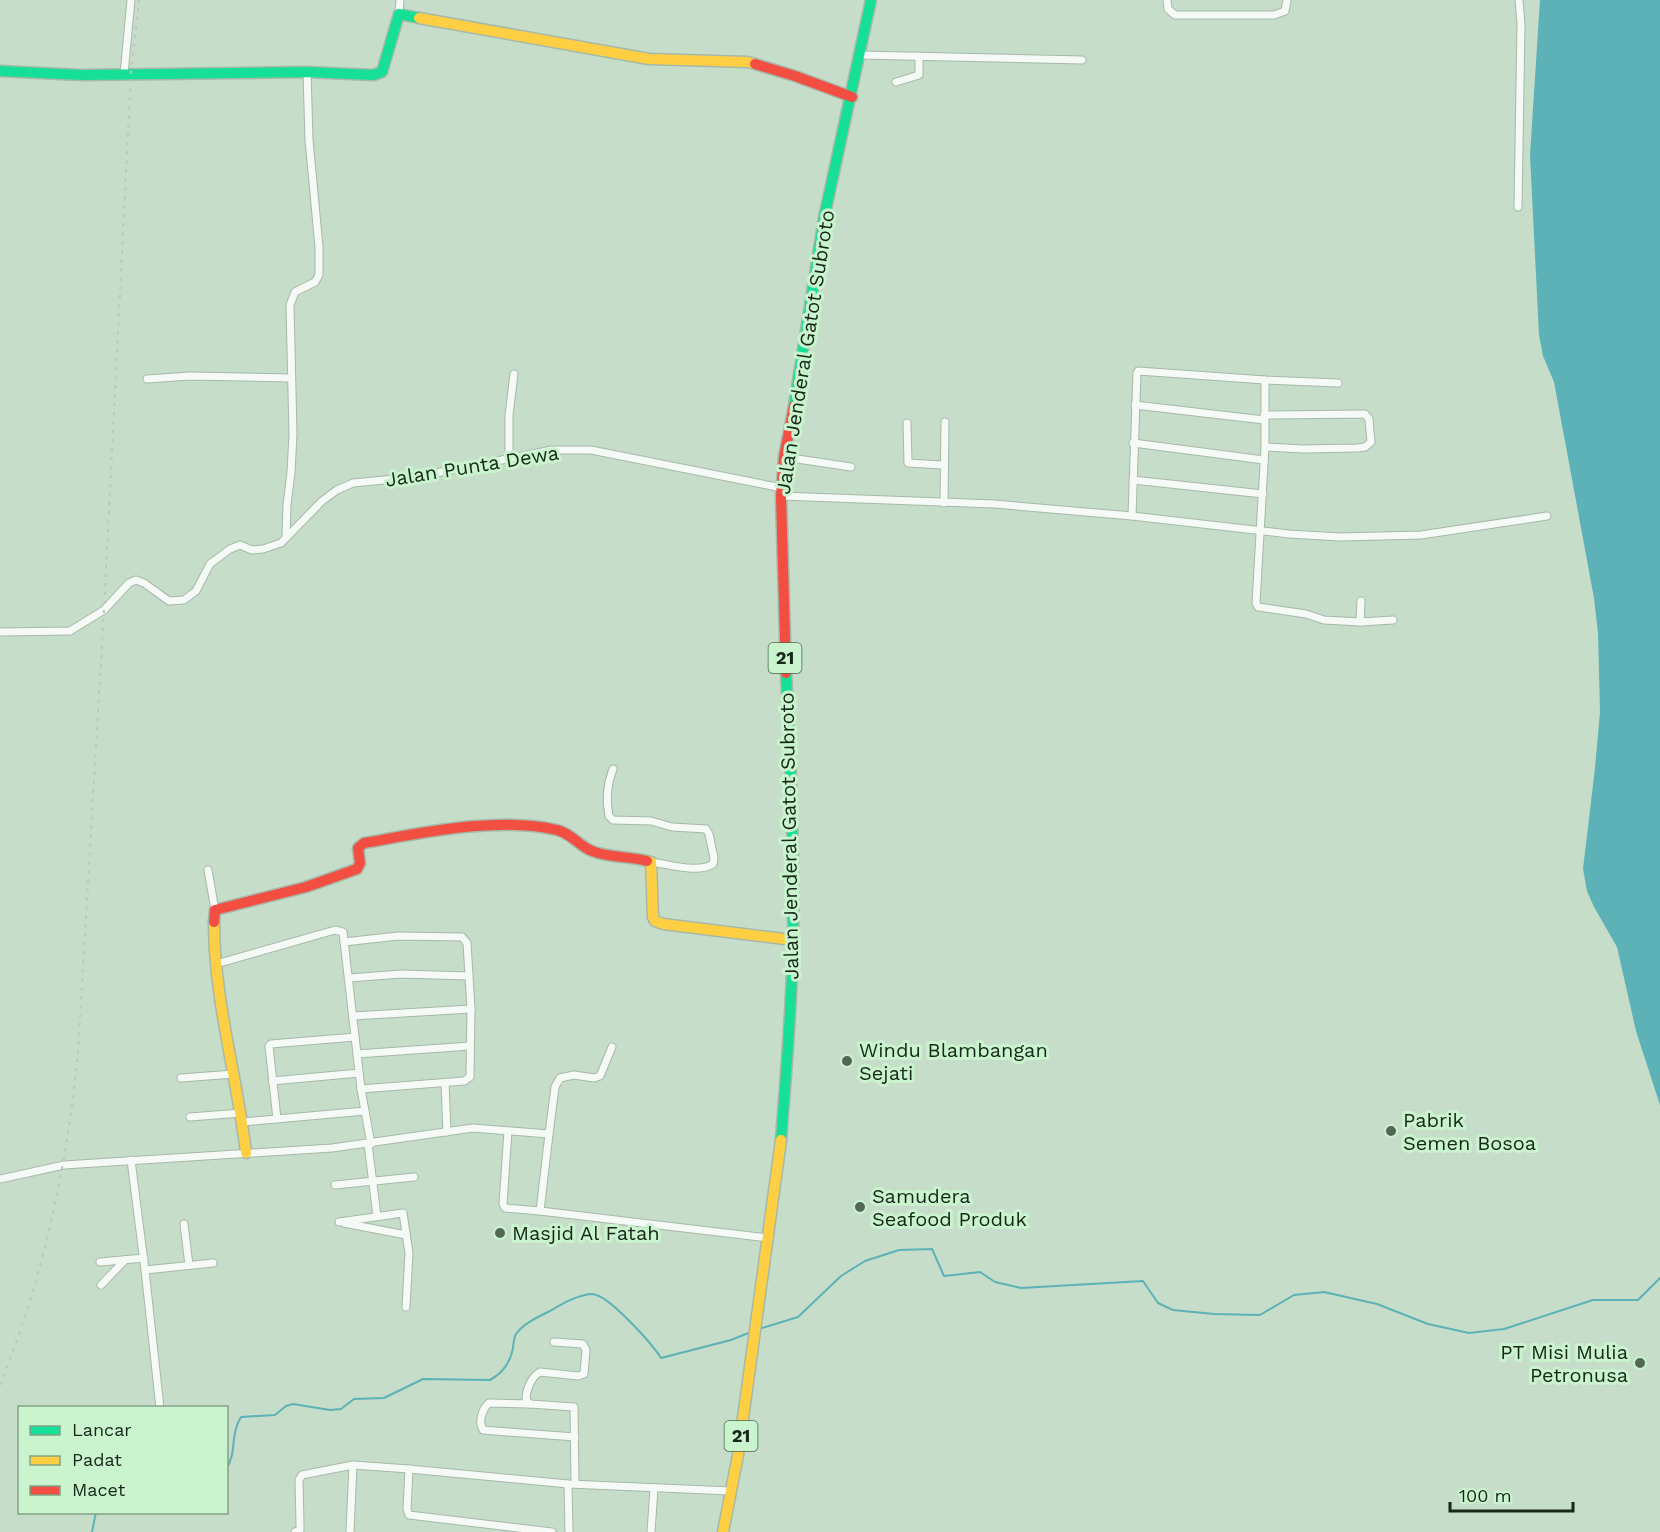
<svg xmlns="http://www.w3.org/2000/svg" width="1660" height="1532" font-family="'Work Sans',sans-serif">
<style>
.water{fill:#5cb2b7}
.lines{fill:none;stroke-linecap:round;stroke-linejoin:round}
.stream{stroke:#5cb2b7;stroke-width:2}
.street-casing{stroke:#a6b9a9;stroke-width:9}
.fast-casing{stroke:#a6b9a9;stroke-width:13}
.slow-casing{stroke:#a6b9a9;stroke-width:13}
.jam-casing{stroke:#a6b9a9;stroke-width:13}
.street{stroke:#f6faf7;stroke-width:7}
.fast{stroke:#16e098;stroke-width:10}
.slow{stroke:#ffcf43;stroke-width:10}
.jam{stroke:#f24e42;stroke-width:10}
.rail{stroke:#bec5c0;stroke-width:2;stroke-dasharray:3 6;stroke-linecap:butt}
.poi-dot{fill:#546757;stroke:#c9f4ce;stroke-width:2}
.labels{text-anchor:middle;stroke-width:6;stroke-linejoin:round;paint-order:stroke}
.shield{fill:#c9f4ce;stroke:#4c644f;stroke-width:1.5}
.shield-label{font-size:18px;font-weight:bold;fill:#172719}
.street-label{font-size:20px;fill:#172719;stroke:#c9f4ce}
.poi-label{font-size:20px;fill:#172719;stroke:#c9f4ce;text-anchor:start}
</style>
<rect width="100%" height="100%" fill="#c6ddc9"/>
<polygon class="water" points="1540,0 1660,0 1660,1105 1636,1031 1617,947 1594,907 1587,891 1583,869 1595,768 1600,712 1598,633 1594,598 1554,382 1543,356 1539,335 1530,155"/>
<g class="lines">
<g class="stream">
<polyline points="762,1328 798,1317 841,1276 865,1261 899,1250 932,1249 944,1276 980,1272 995,1282 1021,1288 1143,1281 1158,1303 1173,1310 1214,1314 1260,1315 1294,1295 1324,1292 1377,1304 1428,1324 1469,1333 1504,1329 1593,1300 1638,1300 1660,1278"/>
<path d="M226 1469C237 1454 230 1434 241 1417L275 1415 286 1406 293 1404 330 1410 341 1409 354 1399 384 1398 423 1379 490 1380C501 1374 509 1364 512 1352 514 1346 513 1339 516 1334 524 1323 538 1317 550 1311 562 1304 577 1295 592 1294 608 1294 652 1344 661 1358L731 1340 751 1332"/>
<polyline points="92,1532 96,1512"/>
</g>
<g class="street-casing">
<g id="street">
<polyline points="1167,0 1168,9 1175,15 1274,15 1285,11 1287,0"/>
<polyline points="399,14 400,0"/>
<polyline points="860,55 1082,60"/>
<polyline points="124,74 131,0"/>
<polyline points="896,82 919,75 919,56"/>
<polyline points="1518,207 1521,24 1519,0"/>
<polyline points="147,379 190,376 290,378"/>
<polyline points="1265,380 1265,447 1256,603 1258,607 1306,614 1324,620 1360,622 1393,620"/>
<polyline points="1135,405 1264,420"/>
<polyline points="1264,415 1365,414 1369,419 1371,442 1365,447 1357,448 1303,449 1265,447"/>
<polyline points="907,423 908,463 943,465"/>
<polyline points="1133,443 1264,460"/>
<polyline points="784,457 851,467"/>
<polyline points="509,459 509,415 514,374"/>
<polyline points="1133,480 1263,494"/>
<polyline points="781,496 994,504 1132,516 1289,534 1340,537 1421,535 1547,516"/>
<polyline points="944,503 945,422"/>
<polyline points="1132,516 1137,373 1138,371 1265,380 1338,383"/>
<polyline points="286,537 287,505 291,472 293,434 290,305 295,292 315,282 319,275 319,247 309,140 307,72"/>
<polyline points="1360,622 1361,601"/>
<polyline points="0,632 70,631 104,610 129,583 136,580 144,583 169,601 184,600 196,591 210,564 230,549 240,545 252,550 263,549 281,543 322,501 337,490 353,483 416,477 552,450 591,450 782,488"/>
<path d="M613 769C607 784 606 801 609 816L613 820 651 821 672 827 706 829 709 834 714 858 713 864C697 874 669 864 651 862"/>
<polyline points="208,870 215,910"/>
<polyline points="344,942 398,936 462,937 467,943 471,1009 470,1077 464,1081 361,1089"/>
<polyline points="216,964 335,930 343,932 361,1089 371,1144"/>
<polyline points="349,978 401,974 469,976"/>
<polyline points="353,1016 471,1009"/>
<polyline points="357,1054 470,1046"/>
<polyline points="181,1078 234,1074"/>
<polyline points="272,1081 359,1073"/>
<polyline points="445,1083 447,1132"/>
<polyline points="190,1117 241,1113"/>
<polyline points="277,1119 269,1046 271,1044 355,1037"/>
<polyline points="243,1122 365,1111"/>
<polyline points="508,1131 503,1204 505,1208 540,1211"/>
<polyline points="549,1134 555,1087 560,1078 574,1075 594,1078 600,1076 612,1047"/>
<polyline points="368,1144 377,1216"/>
<polyline points="131,1160 145,1270 160,1408"/>
<polyline points="0,1179 64,1165 332,1148 473,1128 549,1134 540,1211 769,1238"/>
<polyline points="335,1185 414,1177"/>
<polyline points="339,1222 403,1213 409,1253 406,1307"/>
<polyline points="344,1223 406,1235"/>
<polyline points="184,1224 189,1265"/>
<polyline points="100,1262 144,1258"/>
<polyline points="145,1270 213,1263"/>
<polyline points="101,1285 125,1260"/>
<path d="M554 1342 583 1344 586 1350 584 1374 578 1376 540 1372C531 1377 526 1390 526 1400L530 1404 574 1407 575 1483"/>
<path d="M530 1404 489 1403C482 1409 478 1422 483 1430L495 1431 575 1437"/>
<polyline points="409,1469 407,1509 409,1515 552,1532"/>
<polyline points="568,1484 569,1532"/>
<polyline points="295,1532 300,1530 300,1525 299,1480 302,1475 353,1465 409,1469 568,1484 731,1491"/>
<polyline points="350,1532 353,1465"/>
<polyline points="651,1532 654,1488"/>
</g>
</g>
<g class="fast-casing">
<g id="fast">
<polyline points="0,71 82,75 307,72 373,75 382,72 399,14 419,18"/>
<polyline points="794,406 824,218 871,0"/>
<path d="M781 1140C786 1073 792 1006 793 939 794 850 791 762 786 673"/>
</g>
</g>
<g class="slow-casing">
<g id="slow">
<polyline points="419,18 649,59 748,62 755,64"/>
<polyline points="647,861 651,862 653,917 655,921 663,924 793,940"/>
<path d="M214 922C214 1000 237 1076 246 1153"/>
<polyline points="723,1532 738,1455 781,1140"/>
</g>
</g>
<g class="jam-casing">
<g id="jam">
<polyline points="755,64 795,76 852,97"/>
<polyline points="786,673 781,496 784,457 794,406"/>
<path d="M214 922 215 910 306 887 357 869 360 863 358 848 364 843C422 833 499 816 557 830 571 833 579 846 592 851 609 858 629 856 647 861"/>
</g>
</g>
<use href="#street" class="street"/>
<use href="#fast" class="fast"/>
<use href="#slow" class="slow"/>
<use href="#jam" class="jam"/>
<path class="rail" d="M0 1385C43 1278 67 1167 78 1053L104 610 131 74 139 0"/>
</g>
<g class="poi-dot">
<circle cx="847" cy="1061" r="6"/>
<circle cx="1391" cy="1131" r="6"/>
<circle cx="860" cy="1207" r="6"/>
<circle cx="500" cy="1233" r="6"/>
<circle cx="1640" cy="1363" r="6"/>
</g>
<g class="labels">
<g class="shield">
<rect x="768.5" y="643" width="33" height="30" rx="4.5"/>
<rect x="724.5" y="1421" width="33" height="30" rx="4.5"/>
</g>
<g class="shield-label">
<text x="785" y="664">21</text>
<text x="741" y="1442">21</text>
</g>
<g class="street-label">
<text transform="translate(805 352) rotate(-81)" y="7">Jalan Jenderal Gatot Subroto</text>
<text transform="translate(472 466) rotate(-9)" y="7">Jalan Punta Dewa</text>
<text transform="translate(789 836) rotate(-91)" y="7">Jalan Jenderal Gatot Subroto</text>
</g>
<g class="poi-label">
<text x="859" y="1057">Windu Blambangan<tspan x="859" dy="23">Sejati</tspan></text>
<text x="1403" y="1127">Pabrik<tspan x="1403" dy="23">Semen Bosoa</tspan></text>
<text x="872" y="1203">Samudera<tspan x="872" dy="23">Seafood Produk</tspan></text>
<text x="512" y="1240">Masjid Al Fatah</text>
<text x="1628" y="1359" text-anchor="end">PT Misi Mulia<tspan x="1628" dy="23">Petronusa</tspan></text>
</g>
</g>
<rect x="18" y="1406" width="210" height="108" fill="#c9f4ce" stroke="#82a286" stroke-width="1.5"/>
<rect x="30" y="1426" width="30" height="9" fill="#16e098" stroke="#82a286" stroke-width="1.5"/>
<text x="72" y="1436" font-size="18" fill="#172719">Lancar</text>
<rect x="30" y="1456" width="30" height="9" fill="#ffcf43" stroke="#82a286" stroke-width="1.5"/>
<text x="72" y="1466" font-size="18" fill="#172719">Padat</text>
<rect x="30" y="1486" width="30" height="9" fill="#f24e42" stroke="#82a286" stroke-width="1.5"/>
<text x="72" y="1496" font-size="18" fill="#172719">Macet</text>
<path d="M1450 1502v9h123v-9" fill="none" stroke="#172719" stroke-width="3"/>
<text x="1459" y="1502" font-size="18" fill="#172719" stroke="#c9f4ce" stroke-width="4.5" paint-order="stroke">100 m</text>
</svg>
